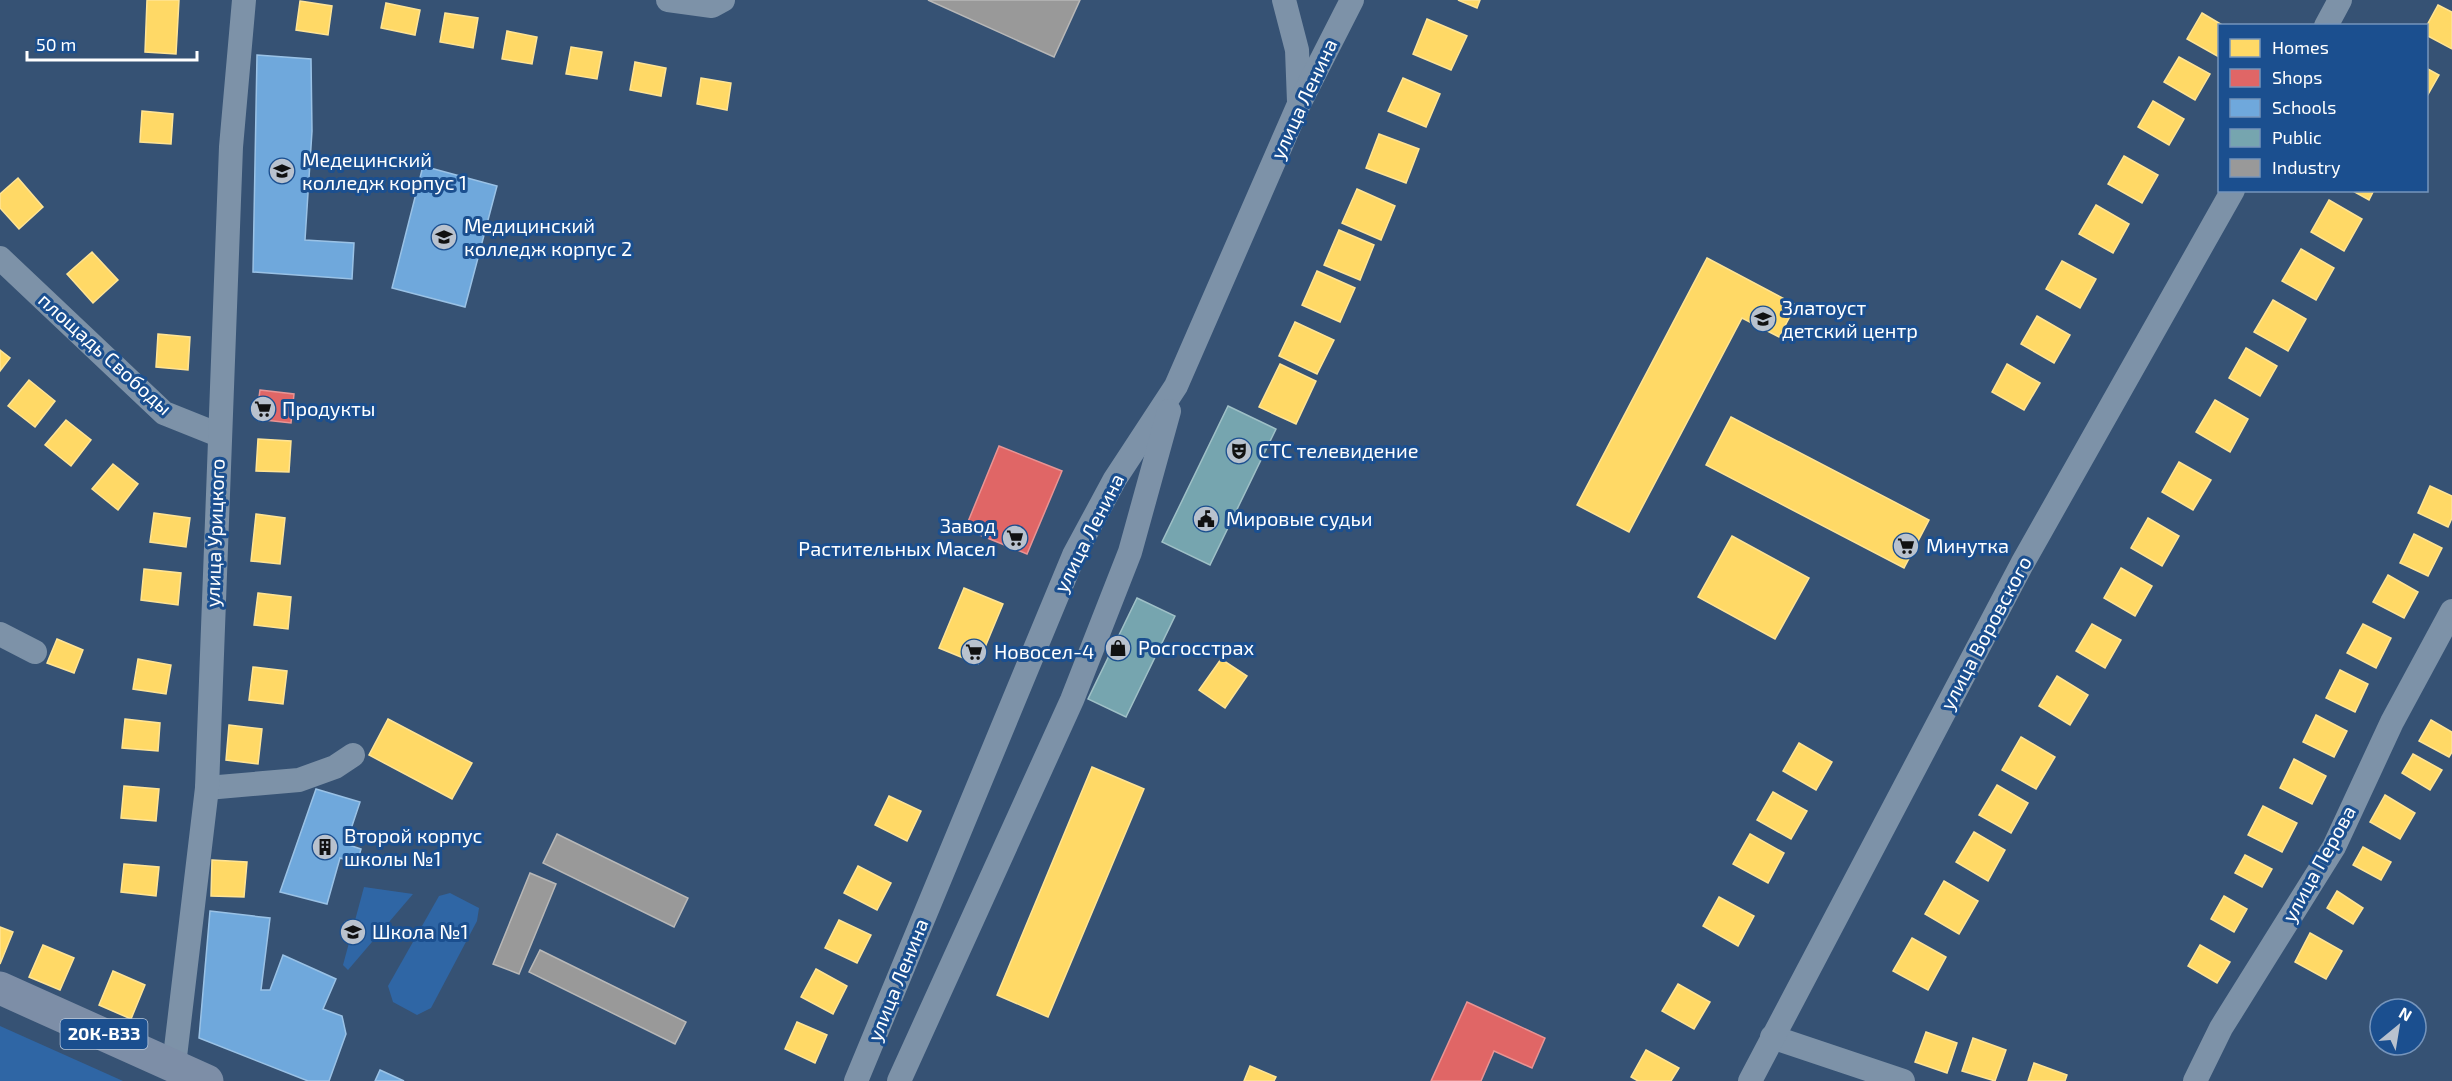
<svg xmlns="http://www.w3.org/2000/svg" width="2452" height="1081" font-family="'Exo 2',sans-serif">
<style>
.green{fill:#2f66a5}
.homes{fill:#ffd966;stroke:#ffe494;stroke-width:1.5}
.shops{fill:#e06666;stroke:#e99494;stroke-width:1.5}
.schools{fill:#6fa8dc;stroke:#9ac2e6;stroke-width:1.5}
.public{fill:#76a5af;stroke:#9fc0c7;stroke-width:1.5}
.industry{fill:#999;stroke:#b8b8b8;stroke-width:1.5}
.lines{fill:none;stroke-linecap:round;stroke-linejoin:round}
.street{stroke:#7d92a8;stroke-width:24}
.primary{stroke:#7d8ea7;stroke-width:33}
.labels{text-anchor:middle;stroke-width:6;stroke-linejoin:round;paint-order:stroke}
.shield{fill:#1b4f8f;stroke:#bbcadd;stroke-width:1.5}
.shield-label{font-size:18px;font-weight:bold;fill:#fff}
.street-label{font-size:20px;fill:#fff;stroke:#1b4f8f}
.poi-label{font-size:20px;fill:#fff;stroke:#1b4f8f;text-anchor:start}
</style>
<rect width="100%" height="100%" fill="#365274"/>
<g class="green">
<polygon points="364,887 413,894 348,970 343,965"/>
<polygon points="450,893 479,908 477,921 431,1008 417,1015 393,1002 388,986 439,896"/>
<polygon points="0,1026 123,1081 0,1081"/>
</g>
<g class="homes">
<polygon points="147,0 179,0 176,54 145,52"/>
<polygon points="1458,0 1480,0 1477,8"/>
<polygon points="300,1 332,6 328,35 296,30"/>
<polygon points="386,3 420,10 415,35 381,28"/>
<polygon points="2438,5 2452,12 2452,49 2426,35 2426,27"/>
<polygon points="445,13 478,18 473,48 440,42"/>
<polygon points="2202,13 2224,26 2220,26 2219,57 2187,39"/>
<polygon points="1427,19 1467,36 1451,70 1413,54"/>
<polygon points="507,31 537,37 532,64 502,59"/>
<polygon points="571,47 602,52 597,79 566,74"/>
<polygon points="2179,57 2210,74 2195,100 2164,82"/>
<polygon points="635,62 666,68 661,96 630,90"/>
<polygon points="2426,68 2439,75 2426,98"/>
<polygon points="701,78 731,83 727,110 697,104"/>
<polygon points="1403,78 1440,94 1426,127 1388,111"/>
<polygon points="2153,101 2184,119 2169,145 2138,127"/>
<polygon points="142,111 173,114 171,144 140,142"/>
<polygon points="1379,134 1419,149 1406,183 1366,168"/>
<polygon points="2124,156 2158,175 2142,203 2108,184"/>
<polygon points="18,178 43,207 19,229 0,208 0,194"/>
<polygon points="1357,189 1395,206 1381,240 1342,223"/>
<polygon points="2351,190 2374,190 2369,200"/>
<polygon points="2329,200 2362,219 2344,251 2311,232"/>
<polygon points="2096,205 2129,224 2113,253 2079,234"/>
<polygon points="1339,230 1374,245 1360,280 1324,265"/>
<polygon points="2301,249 2334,268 2316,300 2282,281"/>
<polygon points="92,252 118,280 93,303 67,274"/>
<polygon points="1707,258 1796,305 1779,337 1742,318 1629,532 1577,505"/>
<polygon points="2062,261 2096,279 2080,308 2046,289"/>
<polygon points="1317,271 1355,288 1340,322 1302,305"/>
<polygon points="2273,300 2306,319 2288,351 2254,332"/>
<polygon points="2037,316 2070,335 2054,363 2021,344"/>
<polygon points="1295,322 1334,340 1317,374 1279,356"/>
<polygon points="158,334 190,337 188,370 156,367"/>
<polygon points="2246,348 2277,366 2260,396 2229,378"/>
<polygon points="0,350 10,358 0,371"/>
<polygon points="1280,364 1316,381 1296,424 1259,407"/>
<polygon points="2007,364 2040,383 2024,410 1992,392"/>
<polygon points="29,380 55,401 35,427 8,406"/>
<polygon points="2215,400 2248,419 2230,452 2196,432"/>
<polygon points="1731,417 1929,520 1904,568 1706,465"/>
<polygon points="66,420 91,440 71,466 45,445"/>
<polygon points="258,439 291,441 289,472 256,471"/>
<polygon points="2179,462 2211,480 2193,510 2162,492"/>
<polygon points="113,464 138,484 118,510 92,489"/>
<polygon points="2430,486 2452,496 2452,518 2448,527 2418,513"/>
<polygon points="154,513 190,518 186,547 150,542"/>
<polygon points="256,514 285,518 280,564 251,561"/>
<polygon points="2148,518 2179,536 2162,566 2131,548"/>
<polygon points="2414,534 2442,548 2428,576 2400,563"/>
<polygon points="1732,536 1809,578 1775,639 1698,597"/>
<polygon points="2121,568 2152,586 2135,616 2104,598"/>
<polygon points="144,569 181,573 178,605 141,600"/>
<polygon points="2388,575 2418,592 2404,618 2373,602"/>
<polygon points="964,588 1003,604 978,664 939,648"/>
<polygon points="258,593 291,597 288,629 254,625"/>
<polygon points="2092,624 2121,640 2105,668 2076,651"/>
<polygon points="2363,624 2391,638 2376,668 2347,653"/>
<polygon points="57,639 83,650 74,673 47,663"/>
<polygon points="138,659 171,665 166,694 133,689"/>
<polygon points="1221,659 1247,676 1225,708 1199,690"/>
<polygon points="253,667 287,671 283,704 249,700"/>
<polygon points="2340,670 2368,684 2355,712 2326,698"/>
<polygon points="2057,676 2088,695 2070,725 2039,706"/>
<polygon points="2316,715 2347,731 2334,757 2303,742"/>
<polygon points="125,719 160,723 158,751 122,748"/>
<polygon points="388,719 472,763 452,799 369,755"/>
<polygon points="2431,720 2452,732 2452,752 2449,757 2419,741"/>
<polygon points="229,725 262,729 258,764 226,760"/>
<polygon points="2021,737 2055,757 2036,789 2002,770"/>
<polygon points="1799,743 1832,762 1816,790 1783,771"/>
<polygon points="2413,754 2442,770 2430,790 2402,773"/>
<polygon points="2294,759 2326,776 2312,804 2280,788"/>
<polygon points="1092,767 1144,789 1048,1017 997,995"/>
<polygon points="1997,785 2028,803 2011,833 1979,815"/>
<polygon points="124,786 159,789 156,821 121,818"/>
<polygon points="1773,792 1807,811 1791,839 1757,820"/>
<polygon points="2385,795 2415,813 2400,839 2370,822"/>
<polygon points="889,796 921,811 907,841 875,825"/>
<polygon points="2263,806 2297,823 2282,852 2248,835"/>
<polygon points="1974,832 2005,850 1988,881 1956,862"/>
<polygon points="1750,834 1784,853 1768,883 1733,864"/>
<polygon points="2363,847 2391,862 2381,880 2353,865"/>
<polygon points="2245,855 2272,869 2262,887 2235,873"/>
<polygon points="212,860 247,862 244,897 211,896"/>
<polygon points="124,864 159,867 156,896 121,892"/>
<polygon points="858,866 891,883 877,910 844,893"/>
<polygon points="1944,881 1978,901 1959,934 1925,914"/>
<polygon points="2337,891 2363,908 2353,924 2327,908"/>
<polygon points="2224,896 2247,909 2234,932 2211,919"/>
<polygon points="1719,897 1754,916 1738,946 1703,926"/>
<polygon points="839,920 871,935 857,963 825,948"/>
<polygon points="0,927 13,932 0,964"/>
<polygon points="2310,933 2342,951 2326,979 2295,962"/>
<polygon points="1912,938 1946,957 1928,990 1893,971"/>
<polygon points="43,945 74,958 60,990 29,977"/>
<polygon points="2200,945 2230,962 2217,983 2188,966"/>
<polygon points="816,969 847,986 833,1014 801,997"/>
<polygon points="113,971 145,985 131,1019 99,1005"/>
<polygon points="1678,984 1710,1002 1694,1029 1662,1011"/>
<polygon points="797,1022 827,1035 815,1063 785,1049"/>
<polygon points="1926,1032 1957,1043 1947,1073 1915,1062"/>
<polygon points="1973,1038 2006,1050 1995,1081 1962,1071"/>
<polygon points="1646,1050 1679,1068 1671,1081 1638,1081 1631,1077"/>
<polygon points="2034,1063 2067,1075 2065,1081 2028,1081"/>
<polygon points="1250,1066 1276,1077 1274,1081 1244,1081"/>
</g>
<g class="shops">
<polygon points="260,390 294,394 291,423 256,419"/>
<polygon points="999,446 1062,471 1027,554 965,529"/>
<polygon points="1467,1002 1545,1038 1532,1068 1494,1051 1481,1081 1431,1081"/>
</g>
<g class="schools">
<polygon points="257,55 311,59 312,131 305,240 354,243 352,279 253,272"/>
<polygon points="423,166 497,186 465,307 392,288"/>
<polygon points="316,789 360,802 346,844 361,849 357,863 340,858 327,904 280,892"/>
<polygon points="210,911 270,918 261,990 270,990 283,955 336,979 323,1009 342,1016 346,1034 329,1081 308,1081 199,1038"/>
<polygon points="380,1070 404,1081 375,1081"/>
</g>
<g class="public">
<polygon points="1228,406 1276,429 1210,565 1162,542"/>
<polygon points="1137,598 1175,616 1126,717 1088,699"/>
</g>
<g class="industry">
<polygon points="928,0 1080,0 1054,57"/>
<polygon points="557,834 688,898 674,927 543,863"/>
<polygon points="530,873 556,884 519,974 493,964"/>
<polygon points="540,950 686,1022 675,1044 529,972"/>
</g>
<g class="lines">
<g class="street">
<polyline points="668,0 712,6 723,0"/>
<polyline points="1284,0 1297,50 1299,102"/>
<polyline points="2326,26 2340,0"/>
<polyline points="0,258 164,413 219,435"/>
<polyline points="0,634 35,652"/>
<polyline points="207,788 299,780 335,767 353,755"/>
<polyline points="1772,1037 1903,1081"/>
<polyline points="174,1065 207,788 231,147 244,0"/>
<polyline points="856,1081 1074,555 1115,479 1176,386 1299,104 1352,0"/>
<polyline points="899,1081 1072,700 1130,552 1169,411"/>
<polyline points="1750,1081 2022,564 2233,190"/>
<polyline points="2195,1081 2221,1028 2334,847 2392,722 2452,611"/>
</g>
<polyline class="primary" points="0,988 207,1081"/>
</g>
<defs>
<g id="university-disc" transform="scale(1.35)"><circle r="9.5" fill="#b9c2ce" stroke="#1b4f8f"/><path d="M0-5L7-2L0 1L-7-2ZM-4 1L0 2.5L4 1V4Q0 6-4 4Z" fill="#111"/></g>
<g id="school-disc" transform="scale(1.35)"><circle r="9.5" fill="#b9c2ce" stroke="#1b4f8f"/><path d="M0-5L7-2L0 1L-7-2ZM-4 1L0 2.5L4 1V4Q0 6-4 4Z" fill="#111"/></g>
<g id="supermarket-disc" transform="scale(1.35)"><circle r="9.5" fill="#b9c2ce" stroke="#1b4f8f"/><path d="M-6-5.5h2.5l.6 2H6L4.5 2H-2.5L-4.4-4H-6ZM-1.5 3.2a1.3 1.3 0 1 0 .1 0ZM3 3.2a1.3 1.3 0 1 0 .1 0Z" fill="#111"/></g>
<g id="theatre-disc" transform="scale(1.35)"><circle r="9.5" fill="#b9c2ce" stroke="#1b4f8f"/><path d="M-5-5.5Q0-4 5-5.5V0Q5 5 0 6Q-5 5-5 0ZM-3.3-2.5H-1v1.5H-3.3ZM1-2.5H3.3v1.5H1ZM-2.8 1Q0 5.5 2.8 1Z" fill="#111"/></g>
<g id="civic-disc" transform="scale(1.35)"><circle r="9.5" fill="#b9c2ce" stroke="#1b4f8f"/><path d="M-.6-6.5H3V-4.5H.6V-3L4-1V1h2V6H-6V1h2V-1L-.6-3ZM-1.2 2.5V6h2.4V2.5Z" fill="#111"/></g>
<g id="shop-disc" transform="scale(1.35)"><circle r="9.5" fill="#b9c2ce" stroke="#1b4f8f"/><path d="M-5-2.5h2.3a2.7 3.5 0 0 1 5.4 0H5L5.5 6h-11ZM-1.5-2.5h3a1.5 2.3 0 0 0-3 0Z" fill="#111"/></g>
<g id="building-disc" transform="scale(1.35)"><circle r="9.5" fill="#b9c2ce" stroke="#1b4f8f"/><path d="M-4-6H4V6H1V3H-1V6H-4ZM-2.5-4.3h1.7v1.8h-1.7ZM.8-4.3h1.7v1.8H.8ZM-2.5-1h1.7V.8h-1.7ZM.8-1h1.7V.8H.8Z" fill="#111"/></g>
</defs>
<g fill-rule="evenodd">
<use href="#university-disc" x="282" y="171"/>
<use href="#university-disc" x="444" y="237"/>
<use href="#school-disc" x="1763" y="319"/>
<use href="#supermarket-disc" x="263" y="409"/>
<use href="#theatre-disc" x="1239" y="451"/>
<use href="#civic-disc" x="1206" y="519"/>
<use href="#supermarket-disc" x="1015" y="538"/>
<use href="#supermarket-disc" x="1906" y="546"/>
<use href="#shop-disc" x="1118" y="648"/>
<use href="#supermarket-disc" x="974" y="652"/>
<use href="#building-disc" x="325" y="847"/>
<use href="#school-disc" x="353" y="932"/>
</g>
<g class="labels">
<rect class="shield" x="60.5" y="1019" width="87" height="30" rx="4.5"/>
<g class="shield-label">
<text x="104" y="1040">20К-В33</text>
</g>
<g class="street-label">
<text transform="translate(1304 99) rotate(-65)" y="7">улица Ленина</text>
<text transform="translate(105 354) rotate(42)" y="7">площадь Свободы</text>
<text transform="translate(215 533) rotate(-88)" y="7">улица Урицкого</text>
<text transform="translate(1089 533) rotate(-63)" y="7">улица Ленина</text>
<text transform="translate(1986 633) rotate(-62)" y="7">улица Воровского</text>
<text transform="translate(2319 864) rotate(-61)" y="7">улица Перова</text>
<text transform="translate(898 980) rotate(-68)" y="7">улица Ленина</text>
</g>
<g class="poi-label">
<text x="302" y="167">Медецинский<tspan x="302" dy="23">колледж корпус 1</tspan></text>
<text x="464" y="233">Медицинский<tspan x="464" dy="23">колледж корпус 2</tspan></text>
<text x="1782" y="315">Златоуст<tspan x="1782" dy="23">детский центр</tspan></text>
<text x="282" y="416">Продукты</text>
<text x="1258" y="458">СТС телевидение</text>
<text x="1226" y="526">Мировые судьи</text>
<text x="996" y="533" text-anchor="end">Завод<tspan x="996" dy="23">Растительных Масел</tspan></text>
<text x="1926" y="553">Минутка</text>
<text x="1138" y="655">Росгосстрах</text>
<text x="994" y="659">Новосел-4</text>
<text x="344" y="843">Второй корпус<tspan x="344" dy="23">школы №1</tspan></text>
<text x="372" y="939">Школа №1</text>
</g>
</g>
<rect x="2218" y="24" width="210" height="168" fill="#1b4f8f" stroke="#7695bc" stroke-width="1.5"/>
<rect x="2230" y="39" width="30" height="18" fill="#ffd966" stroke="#7695bc" stroke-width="1.5"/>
<text x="2272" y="54" font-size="18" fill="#ffffff">Homes</text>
<rect x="2230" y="69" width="30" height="18" fill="#e06666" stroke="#7695bc" stroke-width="1.5"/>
<text x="2272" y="84" font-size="18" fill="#ffffff">Shops</text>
<rect x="2230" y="99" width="30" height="18" fill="#6fa8dc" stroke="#7695bc" stroke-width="1.5"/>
<text x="2272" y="114" font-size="18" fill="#ffffff">Schools</text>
<rect x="2230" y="129" width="30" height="18" fill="#76a5af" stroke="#7695bc" stroke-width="1.5"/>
<text x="2272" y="144" font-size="18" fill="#ffffff">Public</text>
<rect x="2230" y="159" width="30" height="18" fill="#999999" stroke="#7695bc" stroke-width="1.5"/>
<text x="2272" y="174" font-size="18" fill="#ffffff">Industry</text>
<g transform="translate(2398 1027) rotate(30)"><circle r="28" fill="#1b4f8f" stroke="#7695bc" stroke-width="1.5"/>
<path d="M0-4.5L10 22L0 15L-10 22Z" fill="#b9c2ce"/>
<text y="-9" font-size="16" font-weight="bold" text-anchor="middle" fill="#ffffff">N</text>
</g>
<path d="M27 51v9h170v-9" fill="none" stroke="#ffffff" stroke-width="3"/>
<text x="36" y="51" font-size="18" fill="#ffffff" stroke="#1b4f8f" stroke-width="4.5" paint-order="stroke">50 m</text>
</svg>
